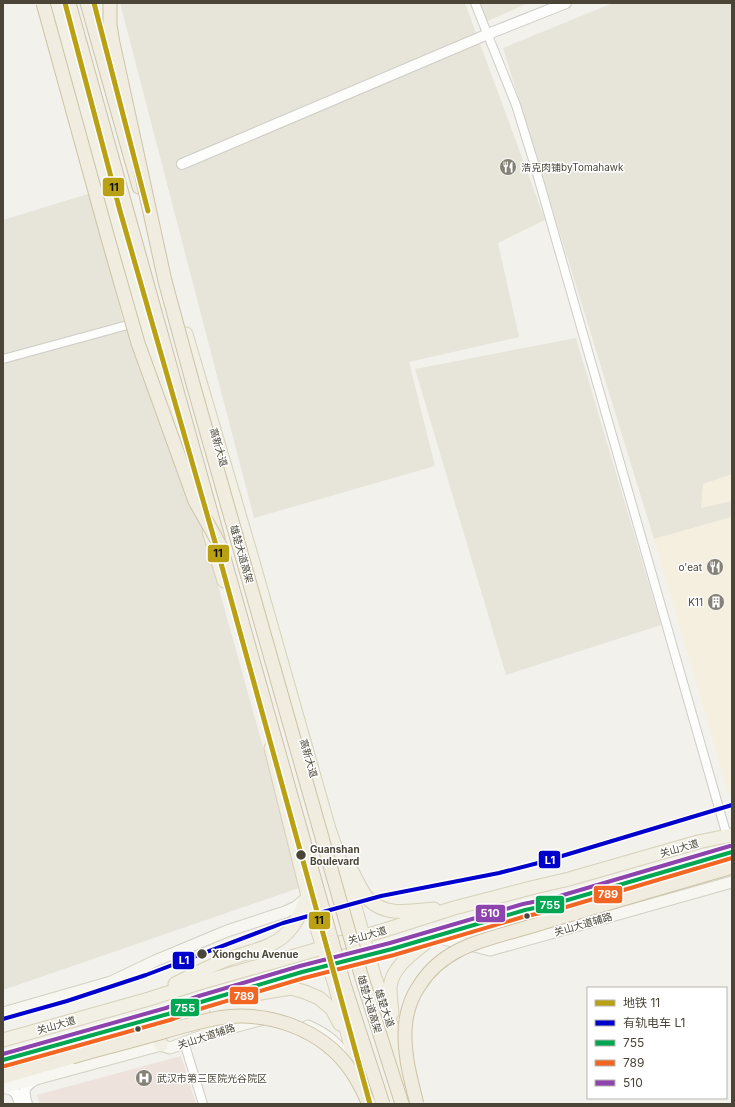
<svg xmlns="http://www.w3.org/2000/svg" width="735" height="1107" font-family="Inter,'Noto Sans SC',sans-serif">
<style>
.residential{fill:#e7e4d9}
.commercial{fill:#f5efdf}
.medical{fill:#ede2dc}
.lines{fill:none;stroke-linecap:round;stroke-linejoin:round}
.minor-casing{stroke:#ceccc6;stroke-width:10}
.tertiary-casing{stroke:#ceccc6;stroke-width:12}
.secondary-casing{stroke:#d2d0c2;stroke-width:13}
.primary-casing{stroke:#d6d1b8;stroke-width:15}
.trunk-casing{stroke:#ccc3a6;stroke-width:15}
.minor{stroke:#fdfdfc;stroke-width:8}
.tertiary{stroke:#fdfdfc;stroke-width:10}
.secondary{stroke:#f7f6f0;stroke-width:11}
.primary{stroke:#f2f0e4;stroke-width:13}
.trunk{stroke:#f0ecdf;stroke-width:13}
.trunk-bridge-casing{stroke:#ccc3a6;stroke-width:15;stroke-linecap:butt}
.trunk-bridge{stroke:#f0ecdf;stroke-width:13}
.bus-1-casing{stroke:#fff;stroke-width:7}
.bus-2-casing{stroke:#fff;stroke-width:7}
.bus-3-casing{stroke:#fff;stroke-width:7}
.bus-1{stroke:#00a651;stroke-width:4}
.bus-2{stroke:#f26522;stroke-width:4}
.bus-3{stroke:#8e44ad;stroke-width:4}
.tram-1-casing{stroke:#fff;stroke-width:7}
.tram-1{stroke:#0000cd;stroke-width:4}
.metro-1-casing{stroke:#fff;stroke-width:8}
.metro-1{stroke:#baa113;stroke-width:5}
.stop-dot{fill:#4a4537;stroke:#fff;stroke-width:1.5}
.labels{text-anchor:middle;stroke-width:3;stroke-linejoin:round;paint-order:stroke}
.poi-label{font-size:10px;fill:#4a4537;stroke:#fff;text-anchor:start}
.street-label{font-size:10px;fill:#4a4537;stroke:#fff}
.stop-label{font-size:10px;font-weight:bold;fill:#4a4537;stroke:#fff;text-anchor:start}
.line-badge{stroke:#fff;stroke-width:1.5}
.badge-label{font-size:11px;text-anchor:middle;font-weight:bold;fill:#fff}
.pale-badge-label{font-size:11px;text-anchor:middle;font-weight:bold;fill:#111}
</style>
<rect width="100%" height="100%" fill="#f2f1ec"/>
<g class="residential">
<polygon points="120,3 465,3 545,220 498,243 519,337 409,362 435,466 254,518"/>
<polygon points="478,3 528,3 481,24"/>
<polygon points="613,3 732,3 732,517 654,539 503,48"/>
<polygon points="91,193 124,325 144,320 302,887 3,990 3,220"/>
<polygon points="576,338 661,625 506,675 415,369"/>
</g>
<g class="commercial">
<polygon points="732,474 732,501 701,508 703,484"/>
<polygon points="732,517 732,794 729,795 654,539"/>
</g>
<polygon class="medical" points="181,1056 196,1104 40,1104 37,1095"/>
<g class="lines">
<g class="minor-casing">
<g id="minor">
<polyline points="475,3 516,105 534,163 727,836"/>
<polyline points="3,359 135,323"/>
<polyline points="184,1042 203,1104"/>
</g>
</g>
<g class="tertiary-casing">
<g id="tertiary">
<polyline points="182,164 488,34 566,3"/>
<path d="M3 1088C15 1089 17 1093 20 1104"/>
<path d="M27 1104C23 1091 23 1087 35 1080"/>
</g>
</g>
<g class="secondary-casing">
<g id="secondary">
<polyline points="434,937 458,942 490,950 732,882"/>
<polyline points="3,1013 111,982 155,961 227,931 285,912 296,907 308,897"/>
<path d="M308 1026C330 1036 338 1044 351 1064"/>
<polyline points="3,1088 161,1045 170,1048 207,1034 260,1020"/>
</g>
</g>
<g class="primary-casing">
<g id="primary">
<polyline points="57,3 105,187 144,320 190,470"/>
<polyline points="186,334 251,555 329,829 350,889 374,975 393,1030 405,1078"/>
<polyline points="209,531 224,581"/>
<polyline points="271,748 308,896 310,906 335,985 351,1047 365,1088"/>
<path d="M349 865C354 875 359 886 365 895 382 918 410 911 434 909"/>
<path d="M175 984C192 975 210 966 228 959 247 952 273 948 287 933 297 923 302 909 308 896"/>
<polyline points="249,995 291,988 305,992 319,998 332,1009 340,1024"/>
<polyline points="201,1002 207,1034"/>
<path d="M392 1013C391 1004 390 995 390 987 392 967 413 953 428 941"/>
<polyline points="155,1023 161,1045"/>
<polyline points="3,1040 149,999 196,984 385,930 454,908 535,887 569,879 698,842 732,835"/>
<polyline points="3,1060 168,1014 201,1002 302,972 392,949 525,910 554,904 732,852"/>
</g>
</g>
<g class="trunk-casing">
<g id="trunk">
<polyline points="69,3 218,538"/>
<polyline points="87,3 139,187"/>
<polyline points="616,901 732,867"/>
<polyline points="3,1077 72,1057"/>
</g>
</g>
<use href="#minor" class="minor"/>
<use href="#tertiary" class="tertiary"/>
<use href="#secondary" class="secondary"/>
<use href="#primary" class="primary"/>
<use href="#trunk" class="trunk"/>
<g class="trunk-bridge-casing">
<g id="trunk-bridge">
<polyline points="43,3 109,242 138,343 195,501 221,547 344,984 383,1104"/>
<polyline points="110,3 110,25 113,43 165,281 193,384 362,978 402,1104"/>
<path d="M72 1057C100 1049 128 1042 156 1034 177 1028 197 1022 218 1018 268 1010 323 1029 352 1072 359 1082 364 1093 369 1104"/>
<path d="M417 1104C410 1077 402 1048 406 1020 408 1008 412 996 419 986 443 947 484 940 525 928 555 919 585 910 616 901"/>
</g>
</g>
<use href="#trunk-bridge" class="trunk-bridge"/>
<g class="bus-1-casing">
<polyline id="bus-1" points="3,1060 168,1014 201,1002 302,972 392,949 525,910 554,904 732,852"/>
</g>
<g class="bus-2-casing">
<polyline id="bus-2" points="5,1066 170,1020 203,1008 304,978 394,955 526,916 556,910 732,858"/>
</g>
<g class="bus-3-casing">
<polyline id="bus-3" points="3,1054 166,1008 199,996 300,966 390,943 523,904 553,898 730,846"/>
</g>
<use href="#bus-1" class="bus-1"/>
<use href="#bus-2" class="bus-2"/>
<use href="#bus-3" class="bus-3"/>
<g class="tram-1-casing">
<polyline id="tram-1" points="3,1019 67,1001 146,975 283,923 381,896 499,873 542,862 732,805"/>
</g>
<use href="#tram-1" class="tram-1"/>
<g class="metro-1-casing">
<g id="metro-1">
<polyline points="65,3 120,211 219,556 370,1104"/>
<polyline points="94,3 148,211"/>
</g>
</g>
<use href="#metro-1" class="metro-1"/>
</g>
<defs>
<g id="restaurant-disc" transform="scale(0.9)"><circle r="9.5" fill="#858176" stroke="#fff"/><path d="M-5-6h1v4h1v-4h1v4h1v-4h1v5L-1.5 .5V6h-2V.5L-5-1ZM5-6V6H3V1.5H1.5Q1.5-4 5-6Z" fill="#fff"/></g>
<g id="building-disc" transform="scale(0.9)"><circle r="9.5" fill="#858176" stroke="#fff"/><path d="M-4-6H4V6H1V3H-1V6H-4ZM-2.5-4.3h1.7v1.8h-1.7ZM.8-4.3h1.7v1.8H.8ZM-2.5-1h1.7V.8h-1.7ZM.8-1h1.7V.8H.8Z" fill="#fff"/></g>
<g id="hospital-disc" transform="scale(0.9)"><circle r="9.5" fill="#858176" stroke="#fff"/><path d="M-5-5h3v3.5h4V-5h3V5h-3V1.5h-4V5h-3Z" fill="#fff"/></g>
</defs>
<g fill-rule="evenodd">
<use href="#restaurant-disc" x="508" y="167"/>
<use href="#restaurant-disc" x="715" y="567"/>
<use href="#building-disc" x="716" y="602"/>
<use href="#hospital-disc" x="144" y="1078"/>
</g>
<g class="stop-dot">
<circle cx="301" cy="855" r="5.5"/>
<circle cx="527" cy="916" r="3.5"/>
<circle cx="202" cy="954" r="5.5"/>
<circle cx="138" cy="1029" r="3.5"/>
</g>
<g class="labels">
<g class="poi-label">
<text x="521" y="171">浩克肉铺byTomahawk</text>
<text x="702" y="571" text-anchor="end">o'eat</text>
<text x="703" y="606" text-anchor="end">K11</text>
<text x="157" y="1082">武汉市第三医院光谷院区</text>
</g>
<g class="street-label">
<text transform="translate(219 447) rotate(74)" y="4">高新大道</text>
<text transform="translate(242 554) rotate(74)" y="4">雄楚大道高架</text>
<text transform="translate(309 758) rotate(74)" y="4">高新大道</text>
<text transform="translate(679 848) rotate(-16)" y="4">关山大道</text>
<text transform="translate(583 924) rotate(-16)" y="4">关山大道辅路</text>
<text transform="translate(367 935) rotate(-16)" y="4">关山大道</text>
<text transform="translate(370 1004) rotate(73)" y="4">雄楚大道高架</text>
<text transform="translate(385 1008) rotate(71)" y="4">雄楚大道</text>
<text transform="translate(56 1025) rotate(-16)" y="4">关山大道</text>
<text transform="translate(206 1036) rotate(-18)" y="4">关山大道辅路</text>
</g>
<g class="stop-label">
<text x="310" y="853">Guanshan<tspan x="310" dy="12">Boulevard</tspan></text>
<text x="212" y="958">Xiongchu Avenue</text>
</g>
</g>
<g class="line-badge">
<rect x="102" y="177" width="23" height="20" rx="4" fill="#baa113"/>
<rect x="207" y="544" width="23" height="19" rx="4" fill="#baa113"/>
<rect x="538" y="850" width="23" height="19" rx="4" fill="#0000cd"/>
<rect x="593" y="885" width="30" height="19" rx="4" fill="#f26522"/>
<rect x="535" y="895" width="30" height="19" rx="4" fill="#00a651"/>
<rect x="475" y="904" width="31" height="19" rx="4" fill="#8e44ad"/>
<rect x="308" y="911" width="23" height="19" rx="4" fill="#baa113"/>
<rect x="172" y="951" width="23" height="19" rx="4" fill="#0000cd"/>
<rect x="229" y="986" width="30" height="19" rx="4" fill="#f26522"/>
<rect x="170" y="998" width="30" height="19" rx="4" fill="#00a651"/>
</g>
<g class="badge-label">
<text x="550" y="864">L1</text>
<text x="608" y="898">789</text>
<text x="550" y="909">755</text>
<text x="490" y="917">510</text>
<text x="184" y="964">L1</text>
<text x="244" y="1000">789</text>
<text x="185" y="1012">755</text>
</g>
<g class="pale-badge-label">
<text x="114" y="191">11</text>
<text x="218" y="557">11</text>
<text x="319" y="924">11</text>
</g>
<rect width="735" height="1107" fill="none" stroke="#4a4537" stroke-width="8"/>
<rect x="587" y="987" width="140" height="112" fill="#ffffff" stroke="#b7b5af"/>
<rect x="595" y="1000" width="20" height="6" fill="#baa113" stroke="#b7b5af"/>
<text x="623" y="1007" font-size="12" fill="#4a4537">地铁 11</text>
<rect x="595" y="1020" width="20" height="6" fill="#0000cd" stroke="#b7b5af"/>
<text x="623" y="1027" font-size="12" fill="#4a4537">有轨电车 L1</text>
<rect x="595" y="1040" width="20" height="6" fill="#00a651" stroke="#b7b5af"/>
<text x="623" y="1047" font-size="12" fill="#4a4537">755</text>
<rect x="595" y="1060" width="20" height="6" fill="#f26522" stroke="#b7b5af"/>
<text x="623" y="1067" font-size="12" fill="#4a4537">789</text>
<rect x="595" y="1080" width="20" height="6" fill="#8e44ad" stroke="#b7b5af"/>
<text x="623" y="1087" font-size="12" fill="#4a4537">510</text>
</svg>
